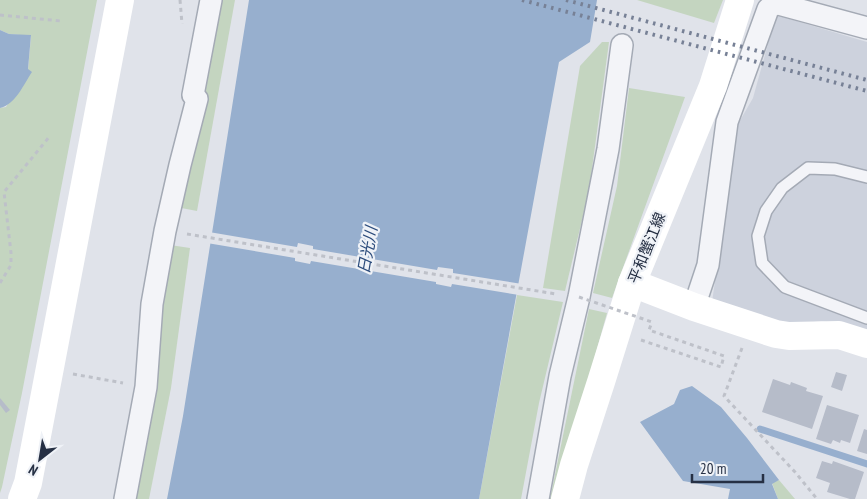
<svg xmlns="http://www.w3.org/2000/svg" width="867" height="499" font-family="'PT Sans Narrow','Noto Sans JP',sans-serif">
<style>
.built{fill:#cdd2dd}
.green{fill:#c4d5c0}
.water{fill:#97afce}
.pier{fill:#e0e3ea}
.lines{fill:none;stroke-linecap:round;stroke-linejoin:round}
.stream{stroke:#97afce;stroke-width:7}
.building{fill:#b6bcc9}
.lane-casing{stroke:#a4aab5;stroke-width:14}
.street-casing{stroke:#a4aab5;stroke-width:24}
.path{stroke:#bec1c9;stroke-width:3;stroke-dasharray:4 4;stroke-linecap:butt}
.lane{stroke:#f3f4f8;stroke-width:11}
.street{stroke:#f3f4f8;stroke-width:21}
.secondary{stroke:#fff;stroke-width:28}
.rail{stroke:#778196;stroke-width:4;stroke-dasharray:2.5 5;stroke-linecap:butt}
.path-bridge{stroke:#bec1c9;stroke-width:3;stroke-dasharray:4 4;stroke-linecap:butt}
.labels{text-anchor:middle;stroke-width:4.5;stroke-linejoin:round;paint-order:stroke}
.street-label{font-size:15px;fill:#263044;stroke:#eff2f7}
.water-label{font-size:16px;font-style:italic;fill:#2c4c7c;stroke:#eff2f7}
</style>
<rect width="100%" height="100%" fill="#e0e3ea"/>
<polygon class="built" points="776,15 867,42 867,331 822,321 782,326 712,302 738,124 753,98"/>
<g class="green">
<polygon points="0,0 97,0 22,393 2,487 0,493 0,108 6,107 28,70 31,36 9,34 0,30"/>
<polygon points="217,0 235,0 197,211 176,207"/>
<polygon points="637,0 723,0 714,23"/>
<polygon points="602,42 609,42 589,191 565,291 543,288 580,66"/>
<polygon points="629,88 685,97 612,298 593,293 617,186"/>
<polygon points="170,245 190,248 171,388 149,499 132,499"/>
<polygon points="517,295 563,302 539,403 521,499 479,499"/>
<polygon points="589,309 607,313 555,499 550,499"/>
<polygon points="779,480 795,499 778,499 772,483"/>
</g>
<g class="water">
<polygon points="249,0 597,0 590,42 559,62 479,499 167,499 183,416"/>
<path d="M0 30 9 34 31 35 28 69 32 72C24 84 15 105 0 108Z"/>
<polygon points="692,386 721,407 747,438 779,480 772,484 778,499 728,499 730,489 683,481 640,422 674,404 680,390"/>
</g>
<polygon class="pier" points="209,232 297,247 298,243 313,246 313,249 437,270 438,267 453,269 453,273 522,284 519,295 452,284 451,287 436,284 436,282 311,261 310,264 295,261 295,258 207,243"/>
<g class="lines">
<polyline class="stream" points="760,429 867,464"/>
</g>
<g class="building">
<polygon points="836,372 847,375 842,391 831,387"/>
<polygon points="773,379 790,385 791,382 807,388 806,391 823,396 812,429 762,412"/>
<polygon points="0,398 10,410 6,413 0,405"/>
<polygon points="827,405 859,415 850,443 841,440 840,443 833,440 831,444 816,439"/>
<polygon points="864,429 867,430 867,454 857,451"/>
<polygon points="822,461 832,464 833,461 864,472 855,499 850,499 827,492 830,483 816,478"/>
</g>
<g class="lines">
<g class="lane-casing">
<polyline id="lane" points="867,177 835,169 808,168 782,188 766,211 758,236 762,263 785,287 867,318"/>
</g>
<g class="street-casing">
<g id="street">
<polyline points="775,3 867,28"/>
<polyline points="694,307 708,265 727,122 768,9 775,3 776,0"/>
<polyline points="125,499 146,387 152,304 165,231 180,165 197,99 193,95 211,0"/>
<polyline points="538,499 560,376 579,297 608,149 622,45"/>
</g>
</g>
<g class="path">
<polyline points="180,0 182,24"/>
<polyline points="0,15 61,21"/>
<polyline points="187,234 556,294"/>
<polyline points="0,283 11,265 11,253 4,192 50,136"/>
<polyline points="641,340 721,367 724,356 649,330 652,322"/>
<polyline points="742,348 724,396 795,472 817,499"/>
<polyline points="73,374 123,383"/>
</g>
<use href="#lane" class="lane"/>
<use href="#street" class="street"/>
<g class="secondary">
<polyline points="632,283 694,307 776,334 789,336 839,335 867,344"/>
<polyline points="22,499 28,483 120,0"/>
<polyline points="565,499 574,465 601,382 632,283 713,86 740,0"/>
</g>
<g class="rail">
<polyline points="522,0 867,91"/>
<polyline points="566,0 867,80"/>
</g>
<polyline class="path-bridge" points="579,297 652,322"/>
</g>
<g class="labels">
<g class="street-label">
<text transform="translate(647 248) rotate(-68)" y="5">平和蟹江線</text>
</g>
<g class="water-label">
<text transform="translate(367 250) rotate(-80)" y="6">日光川</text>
</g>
</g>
<g transform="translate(40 459) rotate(211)" stroke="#eff2f7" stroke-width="4" paint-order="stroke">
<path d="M0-4L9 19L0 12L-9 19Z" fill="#263044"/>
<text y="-8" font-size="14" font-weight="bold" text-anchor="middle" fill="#263044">N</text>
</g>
<path d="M692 474v8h71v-8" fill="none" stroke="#263044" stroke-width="2.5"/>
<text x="700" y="474" font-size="15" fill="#263044" stroke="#eff2f7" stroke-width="4" paint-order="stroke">20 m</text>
</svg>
